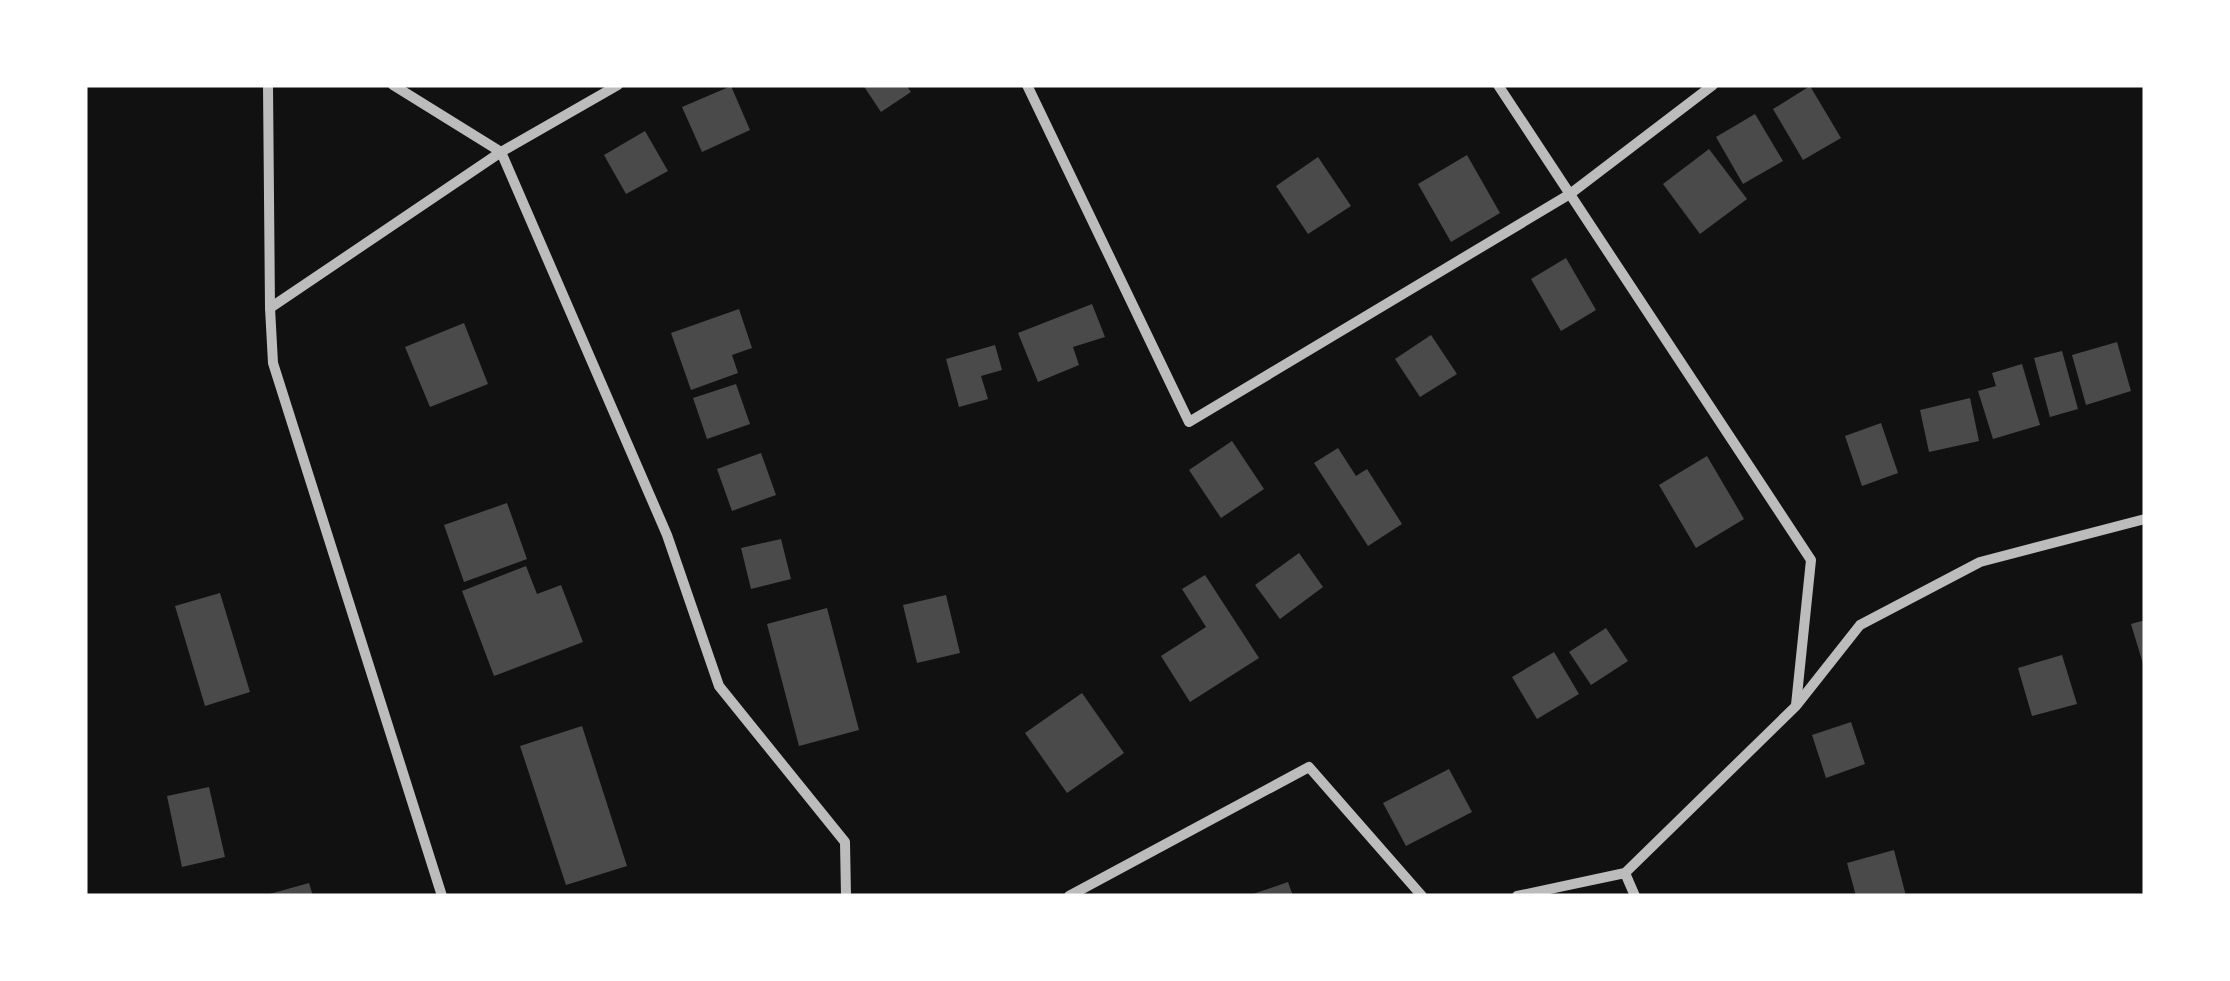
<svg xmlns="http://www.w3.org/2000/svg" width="2230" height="981" font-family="'Roboto Condensed',sans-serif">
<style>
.building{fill:#4a4a4a}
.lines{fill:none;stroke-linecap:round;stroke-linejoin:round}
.minor{stroke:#bcbcbc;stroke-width:10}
</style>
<rect width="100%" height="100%" fill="#111"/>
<g class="building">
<polygon points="863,85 906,85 911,92 881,112"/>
<polygon points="731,86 750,130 702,152 682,107"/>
<polygon points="1810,86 1841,138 1803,160 1773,109"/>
<polygon points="1755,114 1783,161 1743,184 1716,137"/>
<polygon points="645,131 668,171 626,194 604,155"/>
<polygon points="1709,149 1747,199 1700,234 1663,184"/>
<polygon points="1467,155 1500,213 1451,242 1418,184"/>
<polygon points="1318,157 1351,206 1308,234 1276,186"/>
<polygon points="1566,258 1596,310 1561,331 1531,279"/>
<polygon points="1092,304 1105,337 1073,347 1079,365 1038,382 1018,333"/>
<polygon points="739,309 752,348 732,355 738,373 691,390 671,333"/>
<polygon points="464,323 488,384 430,407 405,347"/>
<polygon points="1431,335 1457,374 1420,397 1395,359"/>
<polygon points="2117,342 2131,391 2086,405 2072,355"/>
<polygon points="995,345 1002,370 981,376 988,399 959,407 946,359"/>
<polygon points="2062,351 2078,409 2050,417 2034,358"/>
<polygon points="2022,364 2040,425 1993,439 1978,391 1996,386 1992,373"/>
<polygon points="736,384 750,424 707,439 693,398"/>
<polygon points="1970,398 1979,441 1929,452 1920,410"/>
<polygon points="1881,423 1898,473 1862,486 1845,436"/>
<polygon points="1232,441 1264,489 1221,518 1189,470"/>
<polygon points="1338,448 1356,476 1367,469 1402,524 1368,546 1314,463"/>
<polygon points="761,453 776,495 732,511 717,469"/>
<polygon points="1707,456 1744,519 1696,548 1659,485"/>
<polygon points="507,503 527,559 464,582 444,525"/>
<polygon points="781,539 791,579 751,589 741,548"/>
<polygon points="1299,553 1323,587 1280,619 1255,585"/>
<polygon points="526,566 537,594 561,585 583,642 494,676 462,591"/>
<polygon points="1205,575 1259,658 1190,702 1161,656 1206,627 1182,589"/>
<polygon points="220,593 250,692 205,706 175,606"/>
<polygon points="946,595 960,653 917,663 903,605"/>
<polygon points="827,608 859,730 799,746 767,624"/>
<polygon points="2145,620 2145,667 2144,667 2131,624"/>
<polygon points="1606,628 1628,661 1591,685 1569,652"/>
<polygon points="1554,652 1579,694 1537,719 1512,677"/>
<polygon points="2062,655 2077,704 2032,716 2018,668"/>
<polygon points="1082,693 1124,753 1067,793 1025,733"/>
<polygon points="1851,722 1865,764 1826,778 1812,735"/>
<polygon points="582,726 627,866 566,885 520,746"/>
<polygon points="1449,769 1472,812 1406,846 1383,803"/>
<polygon points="209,787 225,857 182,867 167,796"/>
<polygon points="1894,850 1906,896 1856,896 1847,863"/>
<polygon points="1288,882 1293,896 1250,896 1250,895"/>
<polygon points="309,883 313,896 266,896 266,895"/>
</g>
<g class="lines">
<g class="minor">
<polyline points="268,85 270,308 273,363 442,896"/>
<polyline points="393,85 501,152 667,535 719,686 845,842 846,896"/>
<polyline points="1027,85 1189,422 1570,194 1713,85"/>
<polyline points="1498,85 1811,560 1796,705"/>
<polyline points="270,308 501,152 618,85"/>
<polyline points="1625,873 1635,896"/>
<polyline points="1069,896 1309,767 1422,896"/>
<polyline points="1517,896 1625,873 1796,706 1860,625 1980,562 2145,519"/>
</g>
</g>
<rect width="2230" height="981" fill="none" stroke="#ffffff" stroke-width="175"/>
</svg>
